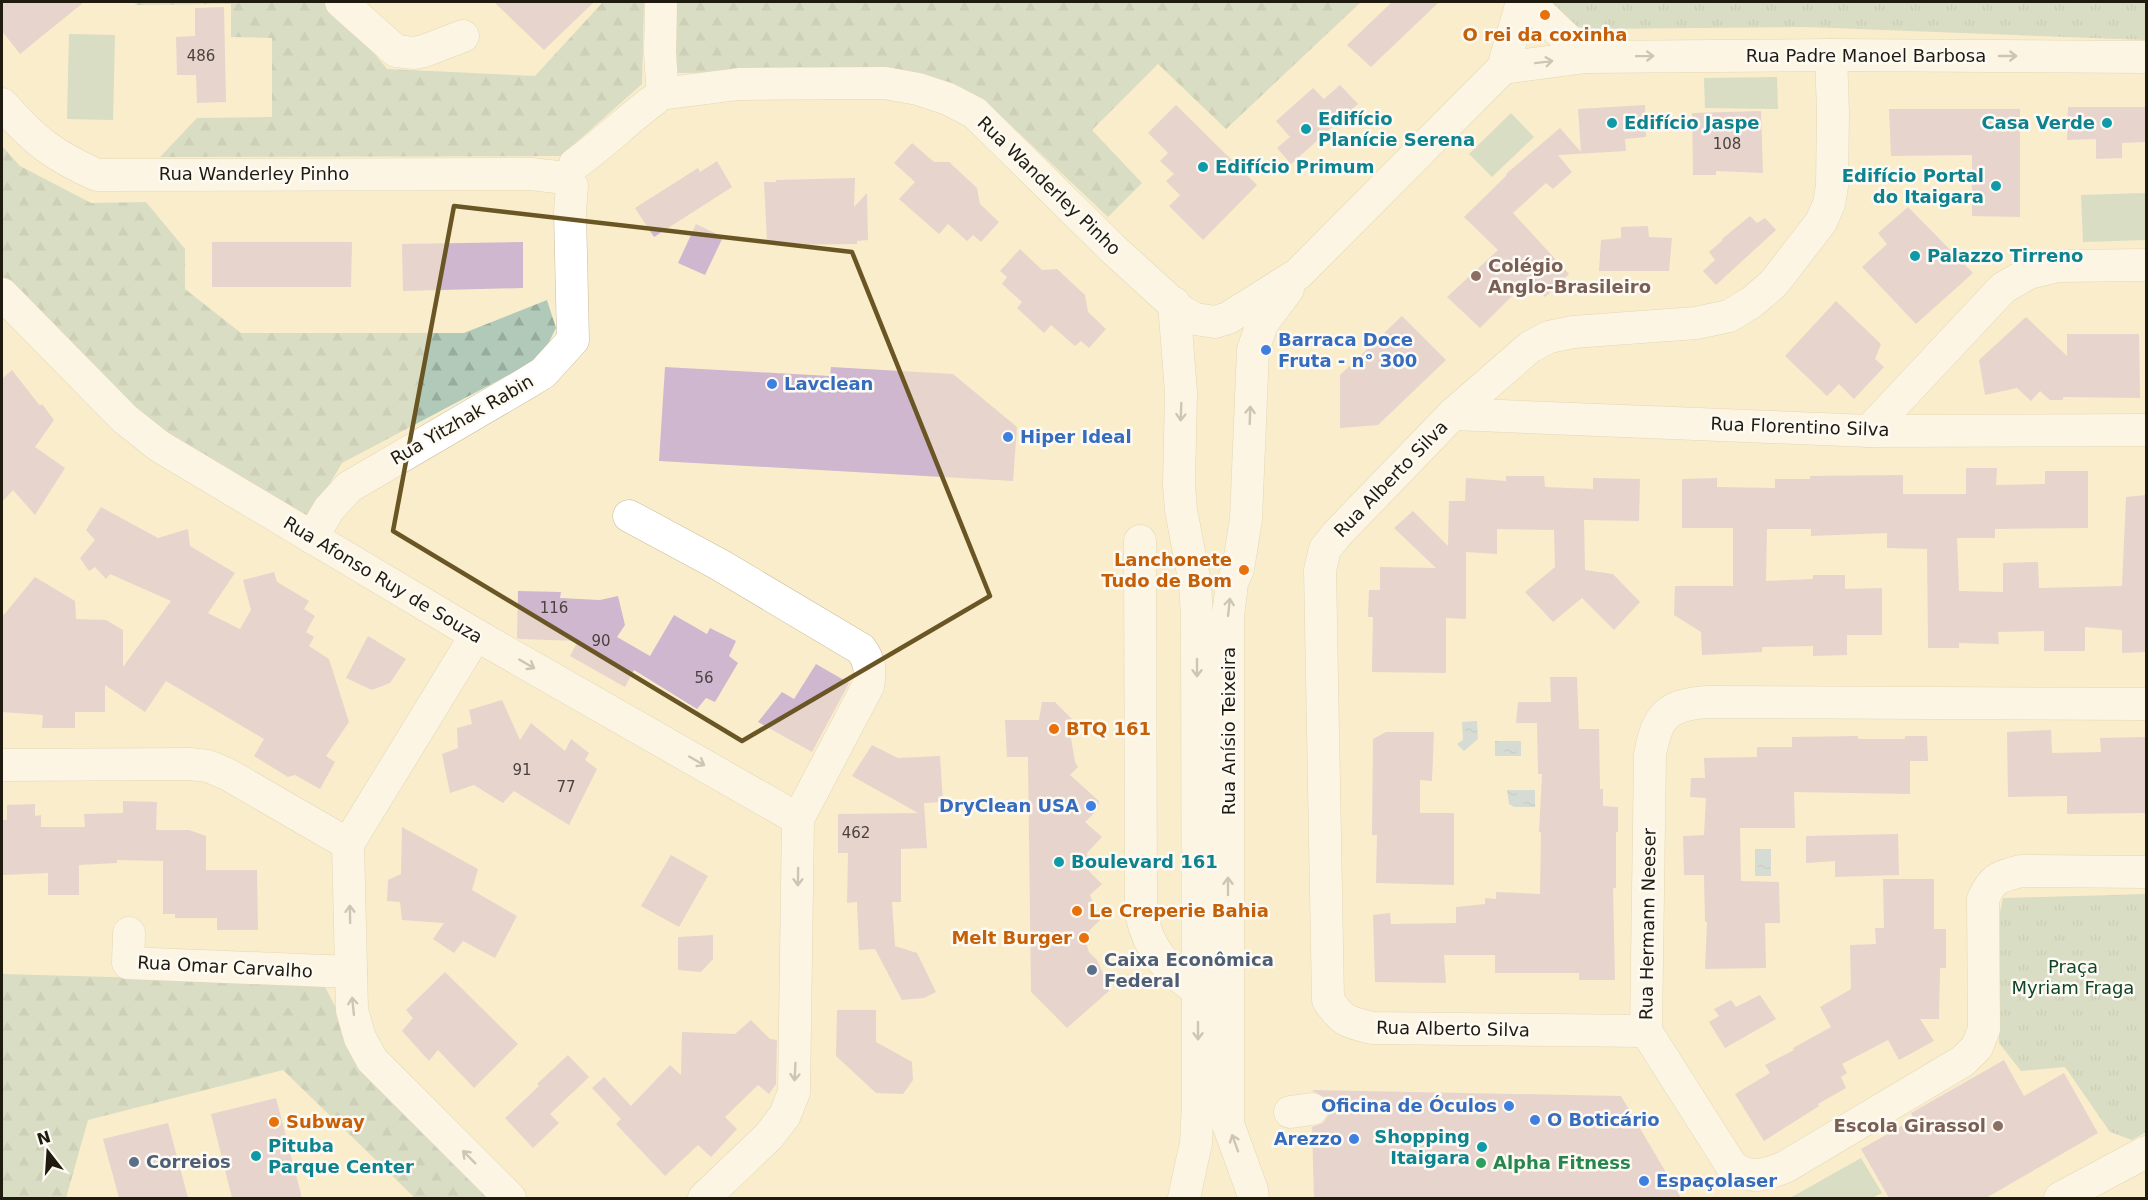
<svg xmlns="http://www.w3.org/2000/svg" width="2148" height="1200" font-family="'DejaVu Sans',sans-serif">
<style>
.green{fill:#b1c9b9}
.forest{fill:url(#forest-firs)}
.park{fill:url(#park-tufts)}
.water{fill:url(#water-ripples)}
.building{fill:#cfb7cf}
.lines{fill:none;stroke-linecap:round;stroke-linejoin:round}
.minor-casing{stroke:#cabd9d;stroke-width:33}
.minor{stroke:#fff;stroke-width:32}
.oneway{stroke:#9a9893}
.marked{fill:none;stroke:#6a5624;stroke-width:4.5;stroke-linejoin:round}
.food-dot{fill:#e8710a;stroke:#fdfaf4;stroke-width:2}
.culture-dot{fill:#0f9aa8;stroke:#fdfaf4;stroke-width:2}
.education-dot{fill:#8d6e63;stroke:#fdfaf4;stroke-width:2}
.shop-dot{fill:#3f7fe0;stroke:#fdfaf4;stroke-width:2}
.service-dot{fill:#5c6f8a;stroke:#fdfaf4;stroke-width:2}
.leisure-dot{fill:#2e9e5b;stroke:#fdfaf4;stroke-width:2}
.labels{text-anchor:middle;stroke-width:5;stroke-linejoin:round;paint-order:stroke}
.number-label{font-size:15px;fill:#4b423f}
.food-label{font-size:18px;font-weight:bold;fill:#c56008;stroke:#fdfaf4;text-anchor:start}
.street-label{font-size:18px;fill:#1f1b0f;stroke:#fdfaf4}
.culture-label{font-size:18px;font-weight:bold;fill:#0d838f;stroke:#fdfaf4;text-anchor:start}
.education-label{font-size:18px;font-weight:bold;fill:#785e54;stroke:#fdfaf4;text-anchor:start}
.shop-label{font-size:18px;font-weight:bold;fill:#366cbe;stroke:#fdfaf4;text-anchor:start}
.service-label{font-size:18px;font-weight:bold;fill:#4e5e75;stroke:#fdfaf4;text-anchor:start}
.park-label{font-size:18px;fill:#0f4429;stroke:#fdfaf4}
.leisure-label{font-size:18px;font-weight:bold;fill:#27864d;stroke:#fdfaf4;text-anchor:start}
</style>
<defs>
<pattern id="forest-firs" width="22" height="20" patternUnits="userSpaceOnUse" patternTransform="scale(1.5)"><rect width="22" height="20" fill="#b1c9b9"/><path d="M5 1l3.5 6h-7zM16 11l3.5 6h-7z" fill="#98ac9e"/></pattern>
<pattern id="park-tufts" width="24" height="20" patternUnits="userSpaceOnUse" patternTransform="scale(1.5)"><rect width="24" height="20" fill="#b1c9b9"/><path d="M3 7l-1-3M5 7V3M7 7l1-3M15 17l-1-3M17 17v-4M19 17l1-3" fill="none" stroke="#98ac9e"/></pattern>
<pattern id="water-ripples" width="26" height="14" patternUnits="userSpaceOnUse" patternTransform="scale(1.5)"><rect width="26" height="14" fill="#acc7dc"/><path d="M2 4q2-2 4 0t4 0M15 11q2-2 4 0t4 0" fill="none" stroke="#94aabc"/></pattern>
</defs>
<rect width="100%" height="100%" fill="#faedcc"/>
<g class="green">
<polygon points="69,34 115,35 113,120 67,119"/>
<polygon points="1777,77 1778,109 1705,108 1704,78"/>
<polygon points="1511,113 1534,137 1492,177 1469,154"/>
<polygon points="2146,193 2146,240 2083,242 2081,195"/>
<polygon points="1861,1158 1882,1193 1872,1198 1790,1198"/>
</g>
<g class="forest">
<polygon points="133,2 332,2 387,69 535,76 603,2 644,2 642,84 561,156 160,157 197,118 272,117 272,38 231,37 231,4 137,5"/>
<polygon points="671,2 1361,2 1226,129 1158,64 1092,130 1142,183 1108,217 1000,115 958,86 900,70 677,73"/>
<polygon points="2,146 20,166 91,203 146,202 185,249 185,289 241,333 464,333 547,300 556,328 541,358 342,463 306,524 149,424 2,284"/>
<polygon points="2,974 323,983 364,1062 490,1198 415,1198 283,1070 88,1120 66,1198 2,1198"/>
</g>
<g class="park">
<polygon points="1544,2 2146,2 2146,40 1807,27 1585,29 1558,19"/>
<polygon points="2146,894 2146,1132 2132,1140 2110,1132 2065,1067 2021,1071 1999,1043 2000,912 2003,898"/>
</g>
<g class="water">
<polygon points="1477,721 1478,739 1464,751 1457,744 1463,740 1462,722"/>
<rect x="1495" y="741" width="26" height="15"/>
<polygon points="1507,790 1535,790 1535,807 1514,807 1509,804"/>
<rect x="1755" y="849" width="16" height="27"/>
</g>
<g class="building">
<polygon points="2,2 84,2 20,54 2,31"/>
<polygon points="494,2 594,2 544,50"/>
<polygon points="1392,2 1439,2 1371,67 1347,45"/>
<polygon points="224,7 226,102 197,103 196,75 177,75 176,37 195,36 195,8"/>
<polygon points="1340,85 1358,104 1291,164 1277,148 1290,137 1276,121 1313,88 1324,99"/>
<polygon points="1176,105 1257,185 1203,240 1169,206 1180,195 1166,181 1174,174 1160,161 1168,153 1148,133"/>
<polygon points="1645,105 1646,137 1625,139 1626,151 1558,155 1572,172 1553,189 1546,183 1513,213 1569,274 1545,297 1528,280 1480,328 1447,297 1498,250 1464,217 1507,175 1506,174 1560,128 1581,152 1578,109"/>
<polygon points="2068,107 2146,107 2146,142 2122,143 2122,158 2096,159 2096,139 2067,140"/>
<polygon points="1889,109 2020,109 2020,217 1972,216 1972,155 1891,156"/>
<polygon points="1761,111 1763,173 1716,171 1716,175 1693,175 1692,113"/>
<polygon points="912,143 934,162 949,162 977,188 980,204 999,222 981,242 973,235 967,241 948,224 939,234 899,199 915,182 894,163"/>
<polygon points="717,161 732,187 654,237 635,208 698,168 700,172"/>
<polygon points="855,178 854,207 867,193 868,240 857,241 857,244 778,245 778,243 767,243 764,182 776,182 776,180"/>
<polygon points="1908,207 1973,273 1916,324 1862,267 1887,244 1878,233"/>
<polygon points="1750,216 1757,223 1765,218 1776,230 1716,285 1703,271 1715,260 1709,252 1723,240 1722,239"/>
<polygon points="696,224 723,237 705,275 678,263"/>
<polygon points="1648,226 1649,237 1672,238 1669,271 1599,271 1601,240 1621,238 1621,227"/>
<polygon points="212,242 352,242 351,287 212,287"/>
<polygon points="523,242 523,288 403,291 402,244"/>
<polygon points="1020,249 1042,270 1057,269 1085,295 1088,312 1106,329 1089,348 1081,341 1075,346 1051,325 1044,333 1017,308 1022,302 1002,284 1007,277 1000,271"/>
<polygon points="1836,301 1881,344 1875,359 1884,367 1854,399 1839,384 1827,396 1785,356"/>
<polygon points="1402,316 1446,360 1378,425 1340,428 1340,375"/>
<polygon points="2026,317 2067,356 2067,334 2139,334 2140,398 2063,397 2063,400 2050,400 2040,391 2031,401 2017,388 1985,395 1979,360"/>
<polygon points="665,367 830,376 831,367 953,374 1017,427 1013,481 659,461"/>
<polygon points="12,370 40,406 42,404 54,420 35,447 65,468 35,515 13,490 2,502 2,379"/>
<polygon points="1966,468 1997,468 1996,485 2045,484 2045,471 2088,471 2088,528 1995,529 1995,538 1957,538 1959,591 2003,592 2003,563 2038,562 2039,588 2122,586 2126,497 2146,495 2146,652 2122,653 2122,630 2085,627 2085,651 2044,651 2044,631 1998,632 1999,644 1959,643 1959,648 1928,648 1927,549 1887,548 1887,533 1811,536 1811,529 1767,529 1766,581 1813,579 1813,575 1845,575 1845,589 1882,588 1882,635 1847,635 1847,655 1813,656 1813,646 1762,647 1762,652 1702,655 1701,632 1674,615 1675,586 1733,586 1733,528 1682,528 1682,479 1717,478 1717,487 1775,488 1775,479 1810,479 1810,476 1903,475 1903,494 1966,494"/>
<polygon points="1506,476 1544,476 1545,487 1593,489 1593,478 1640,479 1639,521 1584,520 1585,570 1613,574 1640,602 1614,630 1582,598 1553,622 1525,592 1555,567 1554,530 1497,529 1497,554 1466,552 1466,619 1446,618 1446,673 1372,672 1373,617 1368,617 1369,590 1380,590 1380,567 1436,568 1394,528 1413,511 1448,546 1449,501 1465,501 1466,478 1506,481"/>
<polygon points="101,507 158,538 188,529 190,546 235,573 208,613 240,629 251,610 243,580 274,572 277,582 309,601 304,609 315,616 306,632 314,637 309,646 329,659 349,722 326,756 335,762 320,789 295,775 288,777 254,756 264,739 166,681 145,712 105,685 105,712 75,712 75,728 42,728 43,715 2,712 2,617 35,577 75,601 76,619 106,620 123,630 123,667 171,601 110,574 106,579 95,567 89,571 80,558 95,540 86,530"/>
<polygon points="518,591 561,592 560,598 600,600 618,596 625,625 617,637 650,656 674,615 707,634 710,628 736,641 729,656 738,663 715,702 706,698 697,709 634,670 625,687 570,656 578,641 520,639 517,638"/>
<polygon points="368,636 406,659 390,683 372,690 346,678"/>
<polygon points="816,664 849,683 812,752 758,722 782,692 794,699"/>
<polygon points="1550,677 1577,677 1579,729 1599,729 1600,789 1603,789 1603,806 1618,807 1618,832 1616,832 1616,888 1613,888 1615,980 1579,980 1579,973 1495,973 1495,955 1444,955 1446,983 1375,982 1373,915 1390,913 1391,924 1456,923 1456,907 1485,904 1485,898 1496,899 1496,892 1540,894 1541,832 1539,832 1542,774 1538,774 1537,723 1516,723 1518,702 1551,702"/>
<polygon points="502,700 520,740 531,723 565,751 571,739 589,753 585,760 597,769 569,825 514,791 503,803 474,785 450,793 442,754 458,748 457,728 472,724 469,710"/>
<polygon points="1042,702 1055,702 1076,723 1070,732 1075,762 1078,767 1070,775 1099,801 1098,809 1085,822 1102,837 1087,853 1089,871 1102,884 1090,895 1100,920 1084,936 1089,952 1097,960 1104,975 1107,975 1109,991 1067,1028 1031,992 1028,757 1007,757 1005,720 1039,720"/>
<polygon points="2051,730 2052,753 2101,752 2100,738 2146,737 2146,813 2067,814 2067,796 2008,797 2007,732"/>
<polygon points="1386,732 1434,732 1432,781 1420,780 1420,813 1454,813 1454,885 1376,883 1377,835 1372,835 1373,739"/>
<polygon points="1858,736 1858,739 1905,739 1905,736 1927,736 1928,761 1910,761 1910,794 1794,792 1795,828 1740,828 1741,881 1779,882 1780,923 1765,923 1766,968 1705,969 1707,922 1705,922 1704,875 1684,875 1683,836 1704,835 1706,798 1690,797 1691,778 1705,778 1704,758 1757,757 1757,747 1792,747 1792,737"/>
<polygon points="872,745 898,758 940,756 943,802 924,803 927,848 901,849 901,902 892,902 895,946 917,953 936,992 924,998 902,1000 875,949 859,950 857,902 847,903 848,853 838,853 838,814 918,813 852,776"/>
<polygon points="123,801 157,802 156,830 189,830 206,836 206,870 257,870 258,930 217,930 217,918 175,918 175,914 163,914 163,861 117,860 117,863 79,865 79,895 48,895 48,873 2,875 2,820 7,820 7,805 35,804 35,816 41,815 41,827 85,827 84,814 123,813"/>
<polygon points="402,827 478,869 472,890 517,916 495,958 463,941 454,953 433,939 444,923 402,920 400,902 387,901 388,880 401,874"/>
<polygon points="1898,834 1899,875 1835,877 1835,861 1806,863 1806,836"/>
<polygon points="671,855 708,876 679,927 641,906"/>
<polygon points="1883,879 1934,879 1934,929 1946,929 1946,968 1940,968 1939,1019 1920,1019 1934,1041 1899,1060 1888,1040 1842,1064 1847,1073 1841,1077 1846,1088 1818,1104 1819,1106 1764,1141 1735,1094 1770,1073 1765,1065 1794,1050 1793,1048 1831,1027 1820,1007 1851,989 1850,945 1876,944 1875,928 1884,928"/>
<polygon points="713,935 713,959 701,972 678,970 678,937"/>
<polygon points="445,972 518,1044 474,1088 438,1050 429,1061 402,1031 413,1018 406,1010"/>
<polygon points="1760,995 1776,1019 1725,1048 1709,1022 1719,1016 1714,1009 1731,1000 1736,1007"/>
<polygon points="837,1010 876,1010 876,1042 912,1062 913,1080 903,1094 876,1093 836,1056"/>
<polygon points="751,1020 770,1039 777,1040 776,1084 769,1094 758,1085 725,1117 737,1129 711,1157 698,1145 665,1176 616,1124 621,1119 592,1088 604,1077 631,1106 670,1065 681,1075 682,1032 735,1034"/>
<polygon points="568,1055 589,1077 550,1114 559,1123 533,1148 505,1118 539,1086 537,1084"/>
<polygon points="2004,1060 2024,1096 2064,1073 2098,1133 1986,1198 1889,1198 1861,1149 1914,1119 1911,1113"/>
<polygon points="1311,1090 1621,1096 1681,1198 1314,1198 1312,1127 1323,1123 1328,1116 1330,1107 1326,1098"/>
<polygon points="276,1098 302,1198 232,1198 211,1114"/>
<polygon points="168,1123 188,1198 119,1198 103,1139"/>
</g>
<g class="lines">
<g class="minor-casing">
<g id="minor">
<polyline points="341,2 396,51 414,53 424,51 463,36"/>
<polyline points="661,2 660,53 662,83"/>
<polyline points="1528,2 1586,57"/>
<polyline points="1503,68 1586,57 1831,55 2146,57"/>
<polyline points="668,93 739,84 885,83 918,89 948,99 975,113 1113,249 1181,311 1195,319 1215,322 1228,318 1298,274 1503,68 1522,2"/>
<path d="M2 104C34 140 52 155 97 175L531 174 557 177"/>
<path d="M575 164C603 144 627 120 654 100"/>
<polyline points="2,294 125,419 159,446 476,635 798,819"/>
<polyline points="1174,303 1181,392 1179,485 1181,510 1195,584 1197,616 1198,1105 1196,1143 1184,1198"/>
<polyline points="1453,414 1869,431 2146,430"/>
<polyline points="1869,431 2003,288 2029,273 2058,266 2146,265"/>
<path d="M629 516 720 565 861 649C870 661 871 671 868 686L798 819 794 1092 785 1115 769 1136 704 1198"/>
<polyline points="312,538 329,509 349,487 525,384 543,373 573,340 570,212 572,186"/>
<path d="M1140 541 1141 914C1150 953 1166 968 1198 990"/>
<path d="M2146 704 1707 702C1666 705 1657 716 1650 755L1646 1031 1731 1165C1749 1181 1765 1175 1785 1167L1963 1061 1977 1047 1984 1029 1983 899C1993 877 1999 877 2021 871L2146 872"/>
<polyline points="2,765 190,764 208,766 227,774 348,844"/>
<polyline points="348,844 352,1010 360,1038 372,1060 510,1198"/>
<polyline points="348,844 476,635"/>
<polyline points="129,933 128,963 351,972"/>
<path d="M1646 1031 1372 1028C1347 1022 1342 1021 1328 1000L1320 570 1325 549 1337 534 1453 414 1530 347 1549 337 1573 332 1696 323 1729 316 1752 302 1774 283 1821 222 1829 204 1832 186 1833 112 1831 55"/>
<polyline points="1290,1112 1312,1109"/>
<polyline points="1253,1198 1252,1190 1228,1124 1228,616 1232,583 1238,569 1246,519 1253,350 1262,324 1288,289"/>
<polyline points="2060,1198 2146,1152"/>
</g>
</g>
<use href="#minor" class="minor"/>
</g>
<defs><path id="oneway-shaft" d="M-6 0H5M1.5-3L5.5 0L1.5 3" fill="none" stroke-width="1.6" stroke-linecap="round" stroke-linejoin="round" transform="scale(1.5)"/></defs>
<g class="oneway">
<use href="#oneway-shaft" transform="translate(1645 56) rotate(-1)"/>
<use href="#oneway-shaft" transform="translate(2008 56)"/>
<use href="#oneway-shaft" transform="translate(1544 62) rotate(-7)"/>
<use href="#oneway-shaft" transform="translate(1181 412) rotate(92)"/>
<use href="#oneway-shaft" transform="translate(1250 415) rotate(-88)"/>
<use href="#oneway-shaft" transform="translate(1229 607) rotate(-84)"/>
<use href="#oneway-shaft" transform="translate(527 664) rotate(30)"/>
<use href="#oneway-shaft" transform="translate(1197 668) rotate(90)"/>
<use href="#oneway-shaft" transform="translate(697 761) rotate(30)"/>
<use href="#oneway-shaft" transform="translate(798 877) rotate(91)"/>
<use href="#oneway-shaft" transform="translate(1228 886) rotate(-90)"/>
<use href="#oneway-shaft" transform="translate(350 914) rotate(-91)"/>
<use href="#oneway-shaft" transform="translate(353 1006) rotate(-96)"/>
<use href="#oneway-shaft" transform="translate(1198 1031) rotate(90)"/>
<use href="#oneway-shaft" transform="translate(795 1072) rotate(93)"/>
<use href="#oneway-shaft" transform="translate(1235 1143) rotate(-110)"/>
<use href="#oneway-shaft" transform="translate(469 1157) rotate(-135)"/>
</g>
<path d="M0 0H2148V1200H0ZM454 206 852 252 990 596 742 741 393 531Z" fill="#faedcc" fill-opacity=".55" fill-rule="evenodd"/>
<path class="marked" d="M454 206 852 252 990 596 742 741 393 531Z"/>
<g class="food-dot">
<circle cx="1545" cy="15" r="6"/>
<circle cx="1244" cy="570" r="6"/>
<circle cx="1054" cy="729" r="6"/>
<circle cx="1077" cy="911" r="6"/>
<circle cx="1084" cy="938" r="6"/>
<circle cx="274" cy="1122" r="6"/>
</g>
<g class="culture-dot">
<circle cx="1612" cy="123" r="6"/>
<circle cx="2107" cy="123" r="6"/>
<circle cx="1306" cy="129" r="6"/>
<circle cx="1203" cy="167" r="6"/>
<circle cx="1996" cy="186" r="6"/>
<circle cx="1915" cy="256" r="6"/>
<circle cx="1059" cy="862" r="6"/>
<circle cx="1482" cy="1147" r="6"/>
<circle cx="256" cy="1156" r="6"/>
</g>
<g class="education-dot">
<circle cx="1476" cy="276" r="6"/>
<circle cx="1998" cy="1126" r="6"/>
</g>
<g class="shop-dot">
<circle cx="1266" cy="350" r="6"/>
<circle cx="772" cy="384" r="6"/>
<circle cx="1008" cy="437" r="6"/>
<circle cx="1091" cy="806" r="6"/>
<circle cx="1509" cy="1106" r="6"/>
<circle cx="1535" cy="1120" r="6"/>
<circle cx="1354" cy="1139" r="6"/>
<circle cx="1644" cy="1181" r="6"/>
</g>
<g class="service-dot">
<circle cx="1092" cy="970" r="6"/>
<circle cx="134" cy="1162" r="6"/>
</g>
<circle class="leisure-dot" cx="1481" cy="1163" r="6"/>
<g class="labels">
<g class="number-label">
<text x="201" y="61">486</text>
<text x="1727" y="149">108</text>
<text x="554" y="613">116</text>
<text x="601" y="646">90</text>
<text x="704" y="683">56</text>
<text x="522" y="775">91</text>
<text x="566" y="792">77</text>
<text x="856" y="838">462</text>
</g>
<g class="food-label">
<text x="1545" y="41" text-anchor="middle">O rei da coxinha</text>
<text x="1232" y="566" text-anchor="end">Lanchonete<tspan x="1232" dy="21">Tudo de Bom</tspan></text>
<text x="1066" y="735">BTQ 161</text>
<text x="1089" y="917">Le Creperie Bahia</text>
<text x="1072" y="944" text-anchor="end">Melt Burger</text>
<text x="286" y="1128">Subway</text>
</g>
<g class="street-label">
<text x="1866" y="62">Rua Padre Manoel Barbosa</text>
<text x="254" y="180">Rua Wanderley Pinho</text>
<text transform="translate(1049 186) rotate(44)" y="6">Rua Wanderley Pinho</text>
<text transform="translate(462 420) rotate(-30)" y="6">Rua Yitzhak Rabin</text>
<text transform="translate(1800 427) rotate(2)" y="6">Rua Florentino Silva</text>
<text transform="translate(1391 479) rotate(-46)" y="6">Rua Alberto Silva</text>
<text transform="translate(383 580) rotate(31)" y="6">Rua Afonso Ruy de Souza</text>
<text transform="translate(1229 731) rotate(-90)" y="6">Rua Anísio Teixeira</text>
<text transform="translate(1648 924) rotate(-89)" y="6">Rua Hermann Neeser</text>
<text transform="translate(225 967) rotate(3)" y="6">Rua Omar Carvalho</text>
<text transform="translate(1453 1029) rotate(1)" y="6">Rua Alberto Silva</text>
</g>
<g class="culture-label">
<text x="1318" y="125">Edifício<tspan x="1318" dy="21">Planície Serena</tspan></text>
<text x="1624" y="129">Edifício Jaspe</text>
<text x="2095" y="129" text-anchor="end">Casa Verde</text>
<text x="1215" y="173">Edifício Primum</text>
<text x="1984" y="182" text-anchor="end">Edifício Portal<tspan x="1984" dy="21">do Itaigara</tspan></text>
<text x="1927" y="262">Palazzo Tirreno</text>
<text x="1071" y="868">Boulevard 161</text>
<text x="1470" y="1143" text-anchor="end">Shopping<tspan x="1470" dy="21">Itaigara</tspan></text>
<text x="268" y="1152">Pituba<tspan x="268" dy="21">Parque Center</tspan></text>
</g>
<g class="education-label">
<text x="1488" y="272">Colégio<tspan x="1488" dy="21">Anglo-Brasileiro</tspan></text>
<text x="1986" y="1132" text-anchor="end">Escola Girassol</text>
</g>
<g class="shop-label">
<text x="1278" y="346">Barraca Doce<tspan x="1278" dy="21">Fruta - n° 300</tspan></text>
<text x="784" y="390">Lavclean</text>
<text x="1020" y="443">Hiper Ideal</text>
<text x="1079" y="812" text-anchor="end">DryClean USA</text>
<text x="1497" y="1112" text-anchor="end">Oficina de Óculos</text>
<text x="1547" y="1126">O Boticário</text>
<text x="1342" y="1145" text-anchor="end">Arezzo</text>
<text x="1656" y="1187">Espaçolaser</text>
</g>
<g class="service-label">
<text x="1104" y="966">Caixa Econômica<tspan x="1104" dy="21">Federal</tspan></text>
<text x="146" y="1168">Correios</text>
</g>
<g class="park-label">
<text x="2073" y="973">Praça<tspan x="2073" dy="21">Myriam Fraga</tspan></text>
</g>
<g class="leisure-label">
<text x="1493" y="1169">Alpha Fitness</text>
</g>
</g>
<rect width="2148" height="1200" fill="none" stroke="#1f1b0f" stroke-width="6"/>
<g transform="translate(48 1152) rotate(343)" stroke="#fdfaf4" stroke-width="4.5" paint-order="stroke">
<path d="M0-4.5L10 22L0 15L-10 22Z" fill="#1f1b0f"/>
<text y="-9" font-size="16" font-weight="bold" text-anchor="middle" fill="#1f1b0f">N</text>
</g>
</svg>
